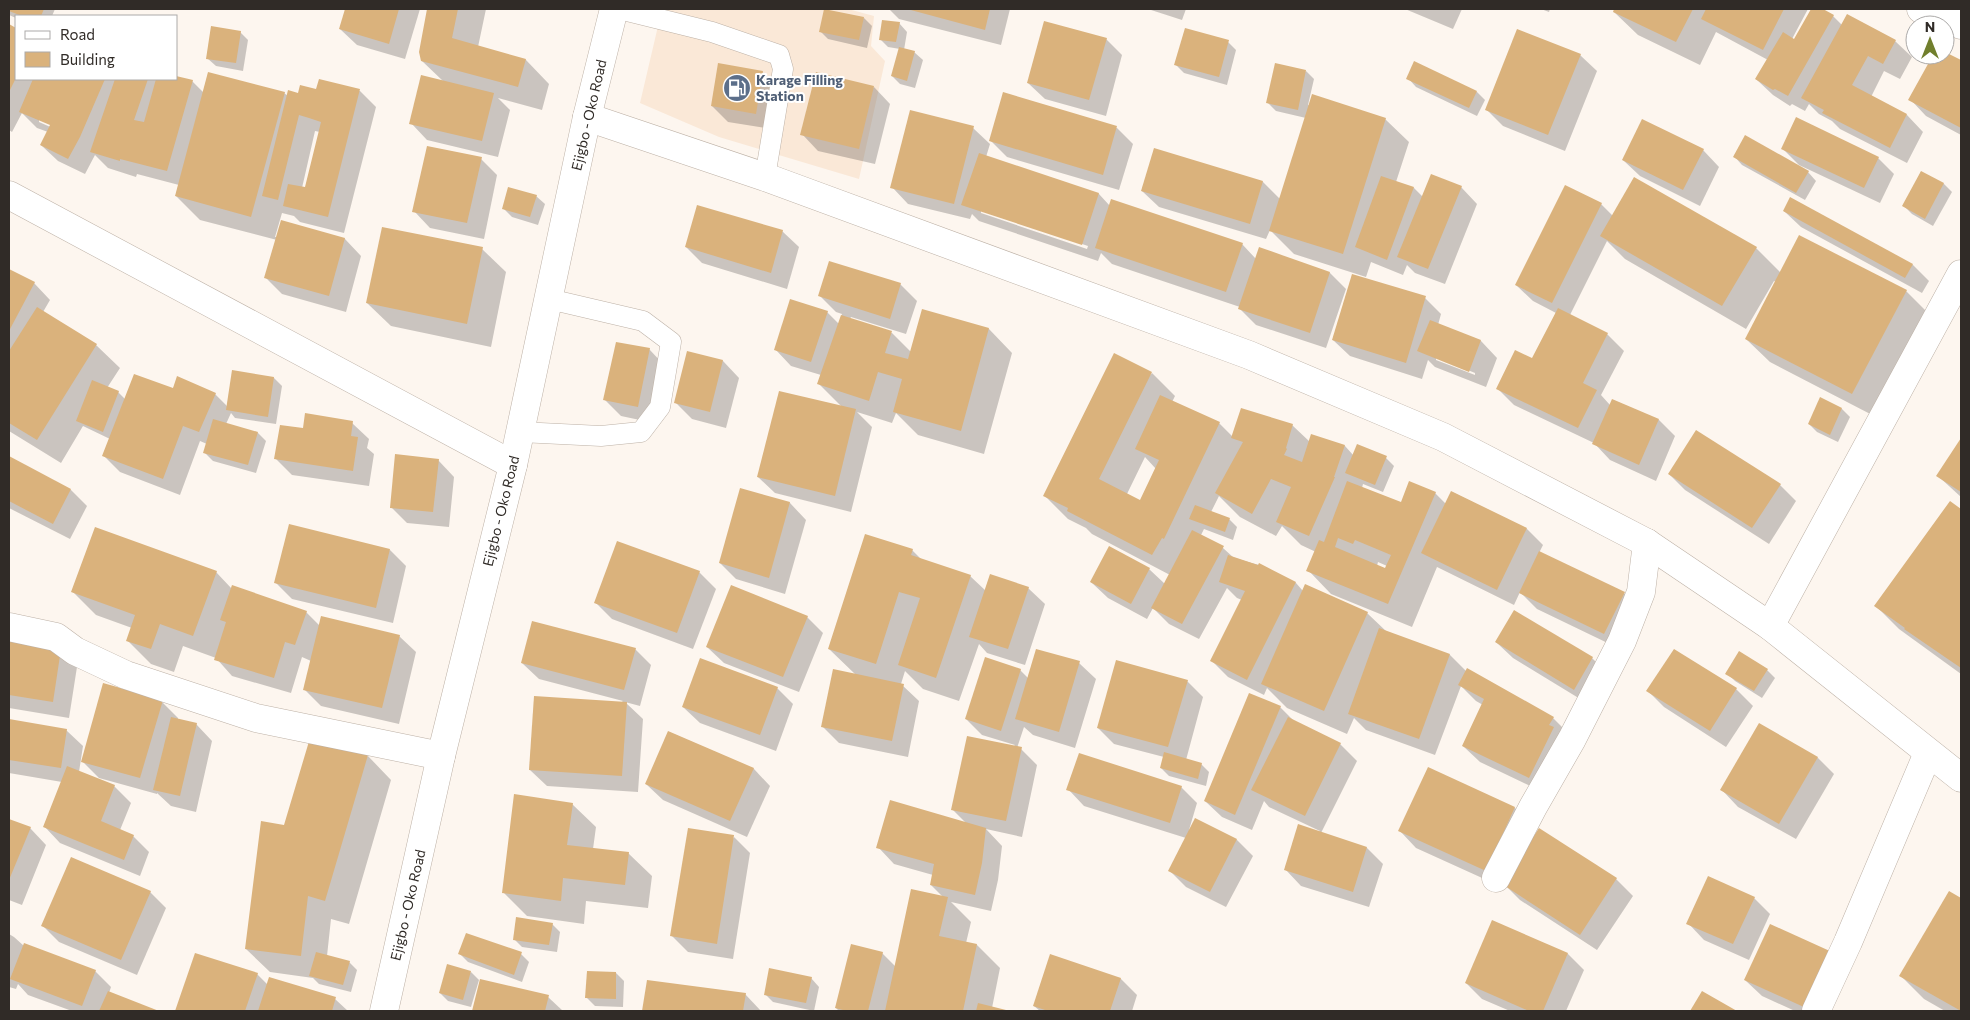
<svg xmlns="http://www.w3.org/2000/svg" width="1970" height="1020" font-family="Commissioner,sans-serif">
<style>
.built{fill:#fae8d7}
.shadow{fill:#0003;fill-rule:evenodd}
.building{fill:#dab27c;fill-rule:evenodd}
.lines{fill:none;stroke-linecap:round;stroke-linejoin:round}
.lane-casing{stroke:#bdb1a6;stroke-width:21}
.street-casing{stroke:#bdb1a6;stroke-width:29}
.secondary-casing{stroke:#bdb1a6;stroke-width:29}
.primary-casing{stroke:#bdb1a6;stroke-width:29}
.lane{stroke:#fff;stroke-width:20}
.street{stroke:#fff;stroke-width:28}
.secondary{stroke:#fff;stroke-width:28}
.primary{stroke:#fff;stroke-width:28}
.labels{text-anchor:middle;stroke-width:4;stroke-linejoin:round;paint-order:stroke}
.service-label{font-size:14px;font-weight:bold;fill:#4e5e75;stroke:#fff;text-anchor:start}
.street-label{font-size:14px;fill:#302b27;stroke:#fff}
</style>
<rect width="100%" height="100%" fill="#fdf6ef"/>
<polygon class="built" points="662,9 848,9 874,16 871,46 885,61 859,179 719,137 640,103"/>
<g class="shadow">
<polygon points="9,9 55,9 52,16 16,16 16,18 9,15"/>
<polygon points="346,9 420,9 405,59 357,45 340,29"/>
<polygon points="429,9 486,9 478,47 526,60 549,84 542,110 498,98 510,110 498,157 427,140 411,123 444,82 422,61 420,52"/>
<polygon points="889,9 1010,9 1001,45 899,19"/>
<polygon points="1148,9 1186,9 1182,20"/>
<polygon points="1405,9 1462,9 1453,29"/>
<polygon points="1541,9 1550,9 1549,12"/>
<polygon points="1616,9 1808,9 1792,39 1795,41 1813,9 1821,9 1833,16 1842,25 1895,41 1912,57 1900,79 1884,71 1871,97 1907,115 1923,132 1907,163 1840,129 1832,121 1819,114 1809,104 1805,111 1792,104 1790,106 1773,95 1756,79 1768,60 1716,32 1700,65 1638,35 1614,12"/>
<polygon points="864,18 872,26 867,48 828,39 820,31"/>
<polygon points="899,23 907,32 904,50 914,52 923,60 915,88 900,84 892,76 900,49 888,47 880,39"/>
<path d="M9 26 16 30V79H176L192 81 204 93H284L288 96 317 91 320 80 360 91 376 107 344 233 300 222 294 216 282 213 275 237H277L282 221 345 239 361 256 346 312 282 294 266 278 277 240 200 220 176 196 179 185 137 174 136 177 108 168 95 155 85 174 58 161 41 145 48 132 37 128 22 113 12 132 9 130ZM39 119 56 126 55 129 39 122ZM315 131 320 132 306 188H302Z"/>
<polygon points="240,32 248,40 243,71 216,66 207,58"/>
<polygon points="1106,39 1122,55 1106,116 1045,99 1028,83"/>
<polygon points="1228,42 1236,50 1227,85 1184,73 1176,65"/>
<polygon points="1945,53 1961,62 1961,135 1926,116 1910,99 1934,55 1945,55"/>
<polygon points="1580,55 1597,71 1565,151 1503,126 1487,110"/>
<polygon points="1306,71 1314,79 1308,105 1385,119 1409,142 1396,182 1414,188 1423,197 1461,187 1477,204 1445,284 1415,273 1407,265 1403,275 1371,262 1366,277 1294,254 1270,230 1266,239 1159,207 1142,191 1155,150 1263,182 1280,199 1306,118 1276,111 1268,103"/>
<polygon points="762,72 779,88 772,129 728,122 712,106"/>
<polygon points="1408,78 1477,92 1485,100 1477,116 1416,87"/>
<polygon points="874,87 890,104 875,164 818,151 802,134"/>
<polygon points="1004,94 1117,128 1133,144 1119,190 1007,157 990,140"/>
<path d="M973 128 990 144 986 157 1099 194 1110 206 1242 244 1256 259 1260 249 1330 273 1346 289 1326 348 1256 325 1239 308 1240 307 1112 264 1101 253 1098 261 979 221 972 214 970 219 908 204 892 187ZM981 210 1088 246 1087 249 981 213Z"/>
<polygon points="1745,137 1808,172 1816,181 1805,200 1742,165 1734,156"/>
<polygon points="1782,148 1878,158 1894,174 1880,203 1799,165"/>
<polygon points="1703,150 1719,167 1700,206 1640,176 1623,160"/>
<polygon points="481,159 497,175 484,239 430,228 414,211"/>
<polygon points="1921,172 1944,184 1952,192 1933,226 1912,214 1904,206"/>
<polygon points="536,196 545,204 538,225 512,217 504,209"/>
<polygon points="1791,199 1913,265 1929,281 1922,293 1801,227 1784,211"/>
<polygon points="1601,204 1613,216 1756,248 1781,273 1906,291 1930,315 1876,417 1770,362 1746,339 1776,282 1774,281 1746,329 1625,259 1607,241 1570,315 1607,334 1624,351 1601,395 1610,405 1613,400 1659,420 1675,436 1656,481 1610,460 1594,443 1514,405 1498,389 1532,360 1556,313 1533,301 1516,285"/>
<polygon points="782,231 799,247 787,289 702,263 686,247"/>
<polygon points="482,249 506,272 491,347 391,326 367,303"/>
<polygon points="9,270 34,283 50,300 43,312 96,345 120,368 107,388 118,392 125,399 173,389 178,378 215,394 227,406 233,371 274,378 282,386 276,424 235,418 231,413 226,424 258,433 266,441 256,473 213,461 205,453 207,444 200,441 180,495 120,472 104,456 110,439 83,426 61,463 9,431"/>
<polygon points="900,284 917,301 906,334 851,317 850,319 892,333 911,352 923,311 989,329 1012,353 984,454 918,435 896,413 892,423 857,412 872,427 851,512 775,493 758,477 842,407 819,384 821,375 791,366 775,349 827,312 839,324 842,314 836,312 819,295"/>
<path d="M1425 298 1441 314 1438 325 1481 341 1497 358 1486 387 1435 367 1428 360 1422 379 1350 356 1333 340ZM1436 357 1475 373V375L1436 360Z"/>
<polygon points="649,349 665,366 654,423 621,416 605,400"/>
<polygon points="688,352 723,361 739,378 726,428 692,419 675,402"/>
<path d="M1152 373 1175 396 1172 402 1219 423 1233 437 1292 425 1310 442 1345 446 1354 456 1386 458 1394 466 1383 492 1363 484 1362 488 1402 504 1435 493 1446 504 1452 492 1527 529 1543 545 1539 553 1624 593 1640 610 1620 649 1537 609 1520 592 1514 605 1437 567 1412 627 1331 594 1308 570 1316 552 1301 545 1282 526 1276 536 1240 517 1219 496 1211 512 1229 519 1237 527 1233 540 1204 529 1201 535 1223 548 1234 558 1259 565 1296 583 1303 591 1367 613 1387 632 1450 655 1467 672 1553 718 1569 734 1545 793 1480 762 1463 746 1483 705 1476 701 1461 686 1435 755 1366 730 1354 718 1347 734 1287 708 1267 688 1264 695 1228 677 1211 660 1242 600 1237 598 1227 588 1199 639 1169 624 1153 608 1147 619 1108 598 1091 582 1109 548 1149 569 1165 584 1170 575 1092 534 1086 528 1068 519 1045 496ZM1145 457 1156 469 1141 502 1127 494ZM1378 562 1387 566 1386 570 1377 566Z"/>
<polygon points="1821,399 1842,409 1850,417 1838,442 1817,432 1809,424"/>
<polygon points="352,423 369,439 367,448 374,454 369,486 292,475 276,459 304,430"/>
<polygon points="1961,440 1961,497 1938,476"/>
<polygon points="9,458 71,490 87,506 70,539 9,508"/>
<polygon points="438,460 454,477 449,527 407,523 391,507"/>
<polygon points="1669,474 1780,485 1796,501 1769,544 1685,490"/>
<polygon points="741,490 790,503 806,520 785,594 736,579 720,563"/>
<polygon points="1951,503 1961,511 1961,674 1899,629 1876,606"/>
<polygon points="390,550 406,566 393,623 292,599 276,583"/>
<polygon points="912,550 922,560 970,576 986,591 1028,588 1045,604 1025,665 987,653 979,644 959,701 923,689 905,671 901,684 919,701 908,757 839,743 823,727 856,675 829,649"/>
<polygon points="216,572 232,589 306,612 320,626 399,636 416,652 399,724 321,706 305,690 311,661 302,657 291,693 232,676 216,658 183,646 174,672 151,664 127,640 132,628 96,615 72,591"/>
<polygon points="699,572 716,589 693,649 612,619 596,603"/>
<polygon points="1515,612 1592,658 1609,675 1590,705 1513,658 1496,642"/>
<polygon points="807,617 823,633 799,692 724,663 707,647"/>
<polygon points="9,642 61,650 77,667 69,718 9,708"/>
<polygon points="635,649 651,665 640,706 625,702 643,719 638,792 547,786 530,770 623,701 539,679 522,663"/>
<polygon points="1674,650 1736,689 1753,706 1726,747 1664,707 1648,691"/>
<polygon points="1079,663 1096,679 1075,748 1033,735 1024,727 1017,748 1021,749 1037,765 1022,837 986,829 1002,846 998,880 991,911 951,902 971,922 966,943 977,945 1000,968 992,1008 1007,1011 839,1011 836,1008 882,953 896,967 944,898 931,885 933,875 894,864 878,847 967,824 953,810 1015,745 982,735 966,719 1020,670 1028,678"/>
<polygon points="1767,670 1775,678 1762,698 1735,681 1727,673"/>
<polygon points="1187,681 1203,697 1186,760 1201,764 1209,772 1206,786 1169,776 1161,768 1164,757 1114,744 1098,728"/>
<polygon points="777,688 793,704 776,751 700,723 683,707"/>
<polygon points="162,702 178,718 178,720 196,724 212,741 196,812 171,806 157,793 157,794 99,778 82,761"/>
<polygon points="1280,707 1295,722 1340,744 1357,761 1321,833 1367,848 1383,864 1369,907 1301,886 1285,869 1320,831 1269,807 1264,801 1252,830 1222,817 1205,801"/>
<polygon points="9,720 66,730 83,746 79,772 114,786 131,803 120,830 133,836 149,852 140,876 60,843 44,826 62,782 9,773"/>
<polygon points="1760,725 1818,758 1834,774 1796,839 1738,807 1722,790"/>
<polygon points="669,732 754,769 770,786 747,837 663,800 646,784"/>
<polygon points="368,756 391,780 349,924 331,919 327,956 349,962 357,970 351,992 319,984 313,978 270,972 246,949 285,826"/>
<polygon points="1428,769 1515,808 1531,825 1508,874 1539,830 1616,879 1633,896 1597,950 1520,900 1504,884 1502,887 1416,848 1400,831"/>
<polygon points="1181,787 1197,803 1189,830 1190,831 1196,820 1237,840 1253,856 1226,907 1186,887 1170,871 1186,838 1084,806 1068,789"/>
<polygon points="572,804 596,827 593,849 628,853 652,876 648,908 586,901 584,924 527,916 504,893"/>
<polygon points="9,820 30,828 46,845 22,905 9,900"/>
<polygon points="734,837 750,853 733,959 688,952 671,935"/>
<polygon points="150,892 166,908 137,975 59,942 43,926"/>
<polygon points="1949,892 1961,899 1961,1011 1945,1011 1924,999 1901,976"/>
<polygon points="1754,898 1770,914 1749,960 1704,940 1688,923"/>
<polygon points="1493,922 1568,954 1584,970 1566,1011 1510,1011 1482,999 1466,983"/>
<polygon points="552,924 560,932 557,952 522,947 514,939"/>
<polygon points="9,934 14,937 24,946 95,971 111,987 109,993 156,1011 72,1011 28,995 18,984 16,989 9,987"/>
<polygon points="460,954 521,954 529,962 522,982 468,962"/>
<polygon points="196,955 257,974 268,985 335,999 348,1011 177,1011"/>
<polygon points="1051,956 1121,979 1137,995 1132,1011 1040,1011 1034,1006"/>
<polygon points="471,972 479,980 471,1007 448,1001 440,993"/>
<polygon points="616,973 624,981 623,1007 595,1006 587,998"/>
<polygon points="811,978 819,987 814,1011 773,1002 765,994"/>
<polygon points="1745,980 1828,1011 1795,1011 1762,996"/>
<polygon points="481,981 548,997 563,1011 474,1011"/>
<polygon points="648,981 745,994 761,1011 644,1011"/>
</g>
<g class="building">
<polygon points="9,9 44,9 41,16 22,16 9,11"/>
<polygon points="345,9 399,9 389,44 339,29"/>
<polygon points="427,9 458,9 452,38 526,59 518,87 421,61 419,52"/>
<polygon points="824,9 864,17 859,40 819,32"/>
<polygon points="907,9 990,9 985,30"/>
<polygon points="1614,9 1693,9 1676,42 1613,12"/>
<polygon points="1706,9 1784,9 1763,50 1701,19"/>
<polygon points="1811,9 1823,9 1834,15 1788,96 1775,89 1773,90 1755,79 1783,32 1794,39"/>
<polygon points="1847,14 1896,40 1883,64 1868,56 1852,85 1907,114 1890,148 1822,113 1824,110 1801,98"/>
<polygon points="882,20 900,22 896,42 879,40"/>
<polygon points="1044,21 1107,38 1089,100 1027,83"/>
<polygon points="9,24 16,28 16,78 9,92"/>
<polygon points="211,26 241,31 236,63 206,59"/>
<polygon points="1185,28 1229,40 1219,77 1174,65"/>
<polygon points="1517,29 1581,54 1548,135 1485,110"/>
<polygon points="899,47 915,51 907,81 891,76"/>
<polygon points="1945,52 1961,60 1961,128 1908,100 1933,55 1945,55"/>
<polygon points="1414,61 1477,91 1469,108 1406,79"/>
<polygon points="718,63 763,71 756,114 711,106"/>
<polygon points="1275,63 1306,70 1298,110 1266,103"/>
<polygon points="208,72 285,92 251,217 175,196"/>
<polygon points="816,72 874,86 859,149 800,135"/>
<polygon points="421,75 494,93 482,141 409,124"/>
<polygon points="176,76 193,80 167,171 120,159 120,161 90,152 115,79 148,79 134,120 144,122 156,79 176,79"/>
<polygon points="33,79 105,79 80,137 68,159 40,145 50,125 19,112"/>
<polygon points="319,79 360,89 328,217 283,206 288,184 305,187 321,122 309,118 299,115 278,200 262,196 288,90 298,93 300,85 316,89"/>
<polygon points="1003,92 1117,126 1103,175 989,141"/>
<polygon points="1312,94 1386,118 1343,254 1269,231"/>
<polygon points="910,110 974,126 954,204 890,188"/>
<polygon points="1796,117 1879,157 1864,188 1781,149"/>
<polygon points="1642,119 1704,149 1683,190 1622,160"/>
<polygon points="1745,135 1809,171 1796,193 1733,157"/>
<polygon points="427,146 482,157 467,223 412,212"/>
<polygon points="1154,148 1263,181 1250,224 1141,191"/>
<polygon points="979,153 1099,193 1082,245 961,205"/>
<polygon points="1921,171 1944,183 1925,219 1902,206"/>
<polygon points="1431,174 1462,186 1428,269 1397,257"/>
<polygon points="1381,176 1414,187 1387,260 1355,247"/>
<polygon points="1634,177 1757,247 1722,306 1600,236"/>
<polygon points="1565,185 1602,203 1552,303 1515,285"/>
<polygon points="508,187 537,195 530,217 502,209"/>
<polygon points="1790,197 1913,264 1905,278 1783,211"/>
<polygon points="1111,199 1243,243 1226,292 1095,248"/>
<polygon points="697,205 783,230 771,273 685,247"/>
<polygon points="281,220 345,238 329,296 264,278"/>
<polygon points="382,227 483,247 467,324 366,303"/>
<polygon points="1799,235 1907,290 1852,394 1745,339"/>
<polygon points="1259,247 1330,272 1310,333 1238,309"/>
<polygon points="829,261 901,283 890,319 818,296"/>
<polygon points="9,269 35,282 9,331"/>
<polygon points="1352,274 1426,296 1406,363 1332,340"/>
<polygon points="790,299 828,311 811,362 774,350"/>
<polygon points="37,307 97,344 37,440 9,423 9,351"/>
<polygon points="1558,308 1608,333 1583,383 1597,390 1578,428 1496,389 1515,350 1532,358"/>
<polygon points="922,309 989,328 961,431 893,412 902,379 878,372 869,401 817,384 841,315 892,331 885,353 908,359"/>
<polygon points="1430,320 1481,340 1469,372 1417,351"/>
<polygon points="616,342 650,348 638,407 603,400"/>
<polygon points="687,351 723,360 710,412 674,403"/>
<polygon points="1114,353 1152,372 1099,479 1140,500 1159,460 1135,449 1160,395 1220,422 1164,539 1162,538 1152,555 1067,511 1068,508 1043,496"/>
<polygon points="232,370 274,377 268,417 226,410"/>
<polygon points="134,374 173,388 177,376 216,393 199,432 183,426 163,479 102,456"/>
<polygon points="92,380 119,391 103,432 76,421"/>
<polygon points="779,391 856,409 835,496 757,477"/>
<polygon points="1820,397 1842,408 1830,435 1808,424"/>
<polygon points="1612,399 1659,419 1639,465 1592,444"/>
<polygon points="1241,408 1293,424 1286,448 1287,449 1284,455 1302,462 1311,434 1345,445 1334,477 1335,477 1309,536 1276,522 1291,487 1271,479 1252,514 1215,493 1243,442 1231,438"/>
<polygon points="305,413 353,421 351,436 358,437 353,471 274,459 280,425 303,428"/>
<polygon points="213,419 258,432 248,465 203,453"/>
<polygon points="1696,430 1781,484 1752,528 1668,474"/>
<polygon points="1961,438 1961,492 1936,476"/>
<polygon points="1357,444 1387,456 1375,485 1345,473"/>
<polygon points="395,454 439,459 433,512 390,508"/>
<polygon points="9,456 71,489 53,524 9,501"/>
<path d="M1347 481 1401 502 1409 481 1436 492 1388 604 1306 571 1319 540 1324 542ZM1338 538 1353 544 1355 540 1391 555 1385 568 1335 547Z"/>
<polygon points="740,488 790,502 769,578 719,563"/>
<polygon points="1451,491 1527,528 1497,590 1421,553"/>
<polygon points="1950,501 1961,509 1961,668 1904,629 1905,628 1874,606"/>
<polygon points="1195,505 1230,518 1225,532 1189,519"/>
<polygon points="289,524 390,549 376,608 274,583"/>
<polygon points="95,527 217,571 193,636 160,624 151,649 126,641 135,615 71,592"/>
<polygon points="1192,530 1224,546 1182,624 1151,608"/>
<polygon points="865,534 913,549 911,555 971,575 936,678 898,665 920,598 899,592 876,664 828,649"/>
<polygon points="617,541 700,571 677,633 594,603"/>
<polygon points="1109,546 1150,568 1131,604 1090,582"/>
<polygon points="1539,551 1625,592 1604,634 1519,593"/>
<polygon points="1228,555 1258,565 1259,563 1296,582 1247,680 1210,661 1245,591 1219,582"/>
<polygon points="990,574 1029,587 1008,649 969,637"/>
<polygon points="1305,584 1368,612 1324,711 1261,684"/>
<polygon points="232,585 307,611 295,645 285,642 274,678 214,660 226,622 220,620"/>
<polygon points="731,585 808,616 783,677 706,647"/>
<polygon points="1514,610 1593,657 1574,690 1495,642"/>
<polygon points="321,616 400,635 382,708 303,690"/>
<polygon points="532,621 636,648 624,690 521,663"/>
<polygon points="1379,628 1450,654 1419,739 1348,714"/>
<polygon points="9,640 61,649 53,702 9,695"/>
<polygon points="1036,649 1080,661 1059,732 1015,719"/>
<polygon points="1674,649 1737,688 1710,731 1646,691"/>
<polygon points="1739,651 1768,669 1754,691 1725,674"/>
<polygon points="985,657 1021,669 1001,731 965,719"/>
<polygon points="700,658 778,687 760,735 682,707"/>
<polygon points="1116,660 1188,680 1168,747 1097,728"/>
<polygon points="1467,668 1554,717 1549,725 1554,727 1529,778 1462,746 1484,699 1458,685"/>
<polygon points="833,669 904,684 892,741 821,727"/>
<polygon points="103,683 163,700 140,778 81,762"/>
<polygon points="1249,693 1281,706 1235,815 1204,801"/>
<polygon points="534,696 627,702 622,776 529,770"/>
<polygon points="171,717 197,723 180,796 153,790"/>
<polygon points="1288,717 1341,743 1305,816 1251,790"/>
<polygon points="9,719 67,729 61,768 9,760"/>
<polygon points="1759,723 1818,757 1779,824 1720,790"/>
<polygon points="668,731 754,768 730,821 645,784"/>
<polygon points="967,736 1022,747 1006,821 951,810"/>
<polygon points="310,738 368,755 325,901 308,896 301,956 245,949 261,821 284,825"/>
<polygon points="1164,752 1202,763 1198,779 1160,768"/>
<polygon points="1079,753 1182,786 1170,823 1066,790"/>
<polygon points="67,766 115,785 101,821 134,835 124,860 43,827"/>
<polygon points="1428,767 1515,807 1486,871 1398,831"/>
<polygon points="514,794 573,803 567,845 629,852 625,885 563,878 561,901 502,893"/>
<polygon points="890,800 986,828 982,863 975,895 930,885 934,864 876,848"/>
<polygon points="1195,818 1237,839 1210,892 1168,871"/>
<polygon points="9,819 31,827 9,880"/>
<polygon points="1298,824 1367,847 1353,892 1284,870"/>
<polygon points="688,828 734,835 717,944 670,936"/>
<polygon points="1539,828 1617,878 1580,935 1502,884"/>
<polygon points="71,857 151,891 121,960 41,926"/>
<polygon points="1708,876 1755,897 1733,944 1686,924"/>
<polygon points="911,889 948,897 939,936 977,944 963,1011 885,1011"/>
<polygon points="1949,891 1961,898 1961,1011 1899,976"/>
<polygon points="516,917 553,923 549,945 513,940"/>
<polygon points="1492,920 1568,953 1543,1011 1529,1011 1465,983"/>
<polygon points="1770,924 1832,952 1806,1008 1744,980"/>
<polygon points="466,933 522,952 514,975 458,954"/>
<polygon points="24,943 96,970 82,1006 10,979"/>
<polygon points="851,944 883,952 868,1011 847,1011 835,1008"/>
<polygon points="316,952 350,961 343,985 309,976"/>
<polygon points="195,953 258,973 245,1011 175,1011"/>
<polygon points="1050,954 1121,978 1110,1011 1048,1011 1033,1006"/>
<polygon points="447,964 471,971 463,1000 439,993"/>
<polygon points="769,968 812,977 806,1003 764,995"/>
<polygon points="587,971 616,972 616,999 585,998"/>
<polygon points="269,977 336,997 332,1011 258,1011"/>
<polygon points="480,979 549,995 545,1011 472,1011"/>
<polygon points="647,980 746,993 743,1011 642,1011"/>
<polygon points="108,991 159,1011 99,1011"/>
<polygon points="1702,991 1737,1011 1690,1011"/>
<polygon points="978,1003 1010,1011 976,1011"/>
</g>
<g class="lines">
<g class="lane-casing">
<g id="lane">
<polyline points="619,9 712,32 779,55 783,69 765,177"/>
<polyline points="520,432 601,436 641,432 660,407 671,342 643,321 549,299"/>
</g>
</g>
<g class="street-casing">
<g id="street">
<polyline points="1921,9 1961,25"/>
<polyline points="587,117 765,177 1249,355 1443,437 1647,543 1770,626 1961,778"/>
<polyline points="1770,626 1961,274"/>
<polyline points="9,627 56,637 75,651 126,675 256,718 441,756"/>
<polyline points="1496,878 1533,807 1572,739 1622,641 1641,592 1647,543"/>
<polyline points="1816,1011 1848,942 1928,753"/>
</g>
</g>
<g class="secondary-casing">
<polyline id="secondary" points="9,195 513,465"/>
</g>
<g class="primary-casing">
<polyline id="primary" points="384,1011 441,756 513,465 587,117 614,9"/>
</g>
<use href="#lane" class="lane"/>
<use href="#street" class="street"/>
<use href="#secondary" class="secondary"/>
<use href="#primary" class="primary"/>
</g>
<defs>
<g id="fuel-disc" transform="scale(1.4375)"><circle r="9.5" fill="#5c6f8a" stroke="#fff"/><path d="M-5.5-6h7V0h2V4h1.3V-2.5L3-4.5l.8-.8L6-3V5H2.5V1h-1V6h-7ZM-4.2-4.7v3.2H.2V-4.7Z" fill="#fff"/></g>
</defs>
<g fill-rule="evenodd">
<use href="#fuel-disc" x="737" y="88"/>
</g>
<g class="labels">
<g class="service-label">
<text x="756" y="85">Karage Filling<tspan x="756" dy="16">Station</tspan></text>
</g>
<g class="street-label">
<text transform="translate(589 115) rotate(-77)" y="5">Ejigbo - Oko Road</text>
<text transform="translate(501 511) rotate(-76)" y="5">Ejigbo - Oko Road</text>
<text transform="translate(408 905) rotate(-77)" y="5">Ejigbo - Oko Road</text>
</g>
</g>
<rect width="1970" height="1020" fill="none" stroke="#302b27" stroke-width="20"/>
<rect x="15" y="15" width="162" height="65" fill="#ffffff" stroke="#acaaa9"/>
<rect x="25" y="31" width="25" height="8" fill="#ffffff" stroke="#acaaa9"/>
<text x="60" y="40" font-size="15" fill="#302b27">Road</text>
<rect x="25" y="52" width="25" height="15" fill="#dab27c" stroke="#acaaa9"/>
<text x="60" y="65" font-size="15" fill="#302b27">Building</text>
<g transform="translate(1930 40)"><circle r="24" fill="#ffffff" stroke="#acaaa9"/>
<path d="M0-4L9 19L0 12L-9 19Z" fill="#717f2d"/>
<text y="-8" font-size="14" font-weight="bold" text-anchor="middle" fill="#302b27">N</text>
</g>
</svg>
